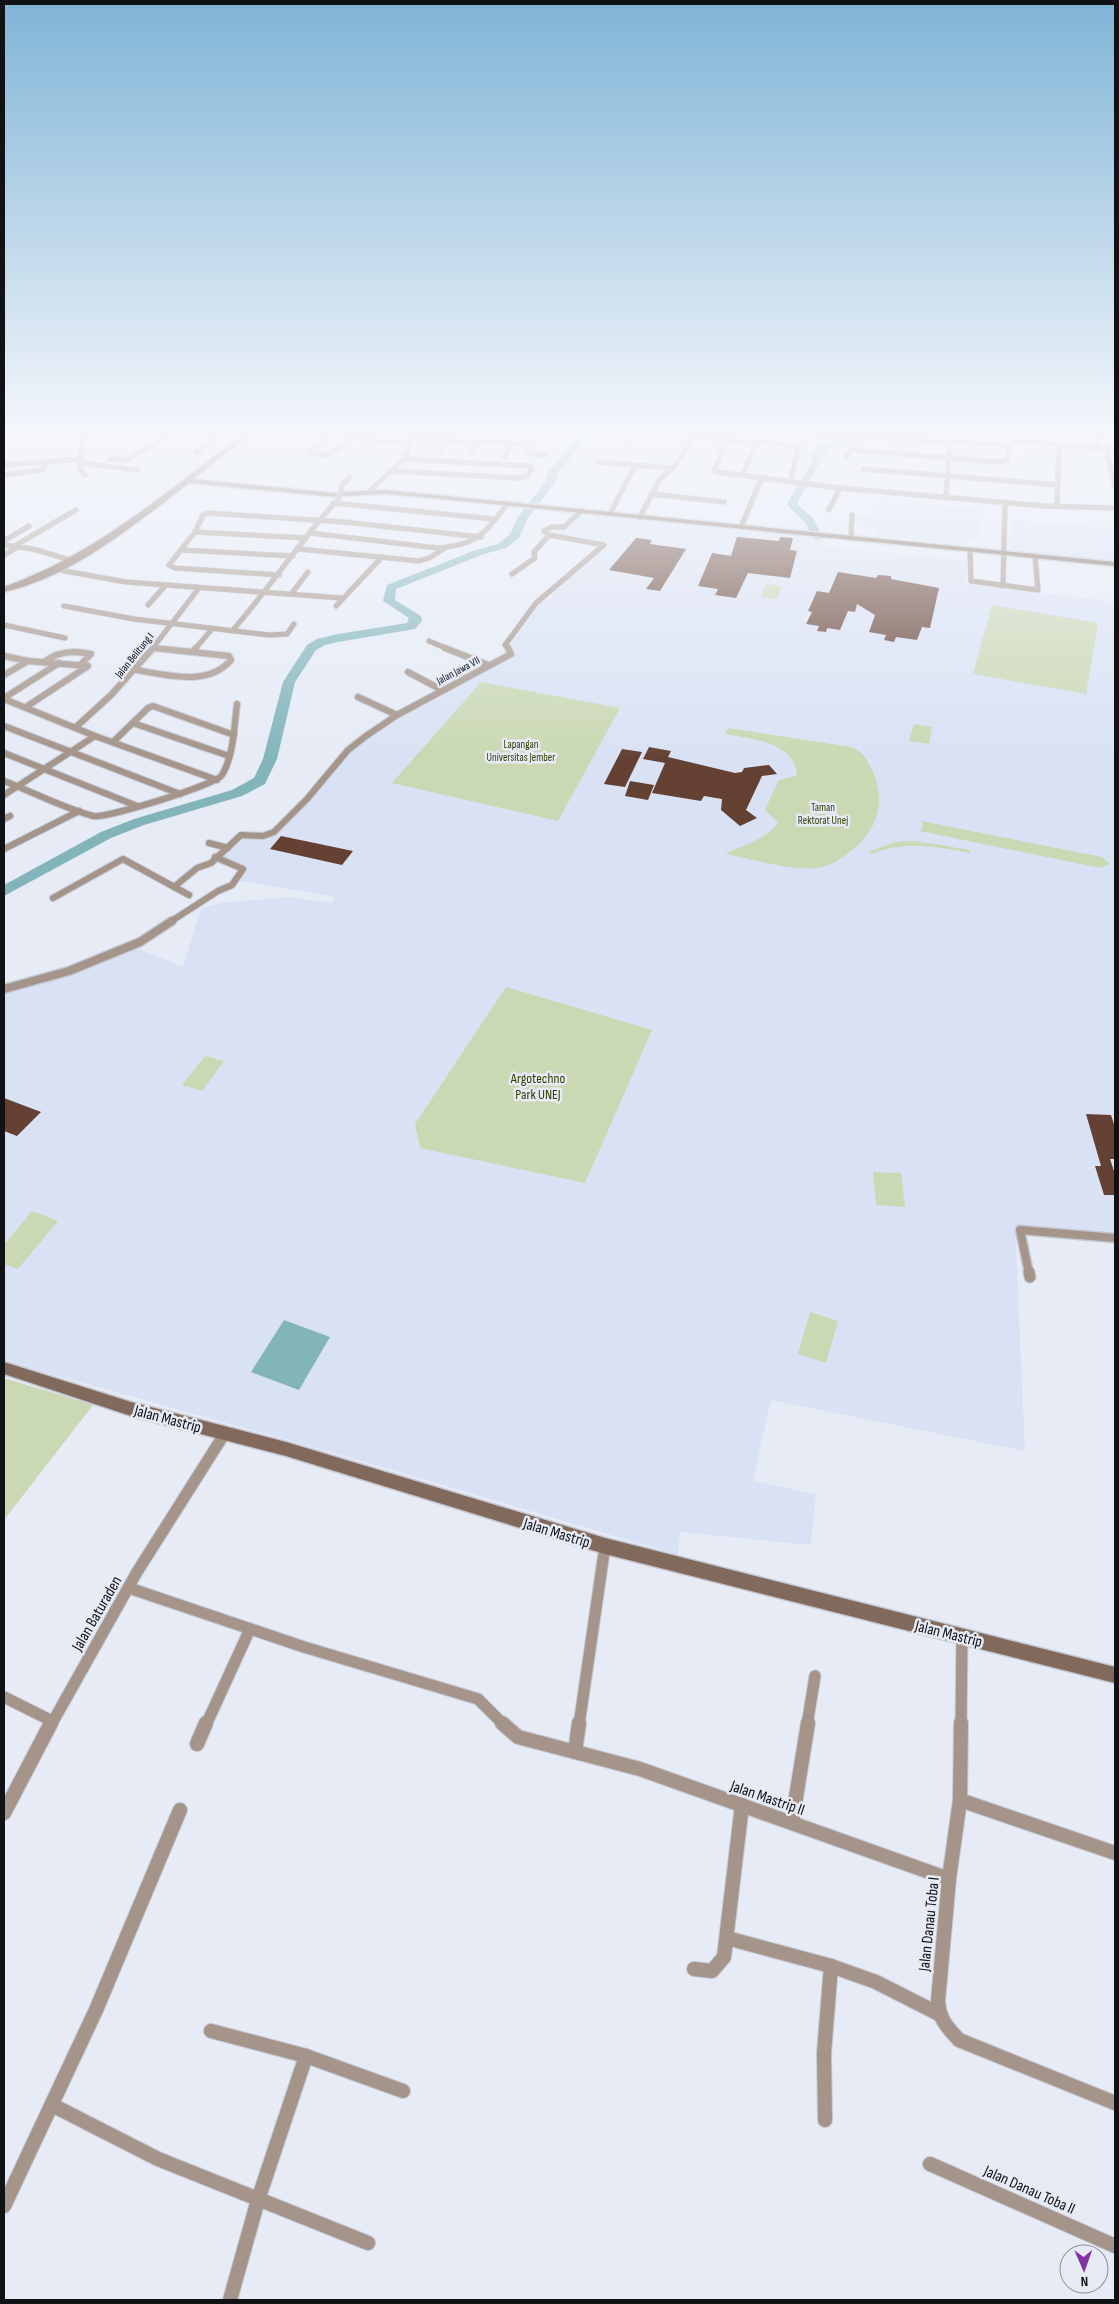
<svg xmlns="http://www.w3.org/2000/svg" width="1119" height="2304" font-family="'Sofia Sans Condensed',sans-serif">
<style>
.built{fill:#d9e2f4}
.green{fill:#cad8b3}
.water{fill:#82b5ba}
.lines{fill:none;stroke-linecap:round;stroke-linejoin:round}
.river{fill:#82b5ba;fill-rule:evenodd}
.building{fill:#644132}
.street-far4-casing{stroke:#c4c8d2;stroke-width:6}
.street-far3-casing{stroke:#c4c8d2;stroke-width:8}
.street-far2-casing{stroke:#c4c8d2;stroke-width:11}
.street-far1-casing{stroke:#c4c8d2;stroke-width:13}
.street-casing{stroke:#c4c8d2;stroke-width:16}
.secondary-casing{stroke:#c4c8d2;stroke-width:3}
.street-far4{stroke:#a49489;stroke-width:5}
.street-far3{stroke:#a49489;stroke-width:6}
.street-far2{stroke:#a49489;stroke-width:8}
.street-far1{stroke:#a49489;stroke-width:11}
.street{stroke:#a49489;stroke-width:14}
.secondary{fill:#816a5b;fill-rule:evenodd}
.labels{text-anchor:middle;stroke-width:5;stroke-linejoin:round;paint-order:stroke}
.far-street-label{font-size:11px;fill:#111216;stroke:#e6ebf6}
.far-park-label{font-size:11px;fill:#304001;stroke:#e6ebf6}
.park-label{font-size:14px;fill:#304001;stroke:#e6ebf6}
.near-street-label{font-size:16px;fill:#111216;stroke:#e6ebf6}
</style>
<rect width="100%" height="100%" fill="#e6ebf6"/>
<g class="built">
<polygon points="876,500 985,510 976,539 968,538 963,545 875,535 877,529 854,526 855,516 872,516"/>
<polygon points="580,514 822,538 822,547 967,560 966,583 1115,602 1115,1236 1015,1227 1025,1451 771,1400 753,1481 816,1494 811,1545 680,1532 678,1555 348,1457 4,1361 4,991 69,975 137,948 183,967 200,911 205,907 220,903 289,897 331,903 335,897 240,881 247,867 222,857 249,835 268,840 307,803 349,753 370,737 409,711 516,654 516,651 506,646 539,602 549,599 572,574 608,548 608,545 604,542 548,533 549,530 560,529"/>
<polygon points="1011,520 1063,524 1067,557 1009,552"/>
<polygon points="1065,524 1115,529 1115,561 1068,556"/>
</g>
<g class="green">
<polygon points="766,584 782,586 777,599 761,597"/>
<polygon points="992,605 1098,623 1086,694 973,674"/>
<polygon points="481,682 620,708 558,821 392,783"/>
<polygon points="914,724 932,727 929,744 909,741"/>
<path d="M728 728 851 747C863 752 865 757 871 768 888 802 877 833 847 854 839 859 832 865 823 867 796 873 753 859 725 854 742 846 767 839 778 823L765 810 778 781 797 775C794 741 751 739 725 734Z"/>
<polygon points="921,821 1102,857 1110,864 1100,868 920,831 923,825"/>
<path d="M915 841 970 850V853C934 847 907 840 872 854L868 852 895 842Z"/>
<polygon points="506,987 652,1030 585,1183 420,1148 415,1124"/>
<polygon points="205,1056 224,1061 202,1091 182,1085"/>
<polygon points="873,1172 901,1173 905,1207 876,1205"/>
<polygon points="32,1211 58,1221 18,1269 4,1264 4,1245"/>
<polygon points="810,1312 838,1321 826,1363 798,1354"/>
<polygon points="4,1378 93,1405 4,1520"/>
</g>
<polygon class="water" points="284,1320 330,1337 299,1390 251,1372"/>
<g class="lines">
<g class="river">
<polygon points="580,435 589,435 557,474 556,481 528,518 519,538 506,548 484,554 396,589 395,600 421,616 422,621 415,629 338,642 325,645 316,650 295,682 277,759 265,784 242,796 144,825 111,838 4,896 4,885 101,832 134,819 232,790 254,778 263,759 283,682 307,645 317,639 338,634 407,623 409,618 383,601 387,585 476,550 498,544 510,534 518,517 546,481 548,472"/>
<polygon points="846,435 858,435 839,447 827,449 798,501 798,505 813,518 823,537 822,539 814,539 805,522 788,506 788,501 811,464 813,454 821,445 833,443"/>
</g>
</g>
<g class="building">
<polygon points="737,537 779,541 780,537 793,538 790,550 797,551 790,578 748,573 736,598 715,595 718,589 698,586 712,553 731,556"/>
<polygon points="636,538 652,540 650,544 686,549 660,591 646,589 654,578 609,570"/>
<polygon points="838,572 876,578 878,575 891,576 891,579 939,588 930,628 922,627 917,640 896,637 894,642 884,640 886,635 869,632 875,615 857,604 855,612 848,611 840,630 827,628 826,632 817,631 819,626 806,624 812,612 808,611 817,591 829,593"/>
<polygon points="649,747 671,751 668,757 735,773 742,772 744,768 769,765 777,774 762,776 746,810 757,818 740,826 721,810 722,799 704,796 701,801 652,793 665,763 643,759"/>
<polygon points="622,749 642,752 625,787 604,784"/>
<polygon points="630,781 654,785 648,800 625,796"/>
<polygon points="281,836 353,851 342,865 270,849"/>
<polygon points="4,1098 41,1112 17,1136 4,1131"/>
<polygon points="1086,1114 1111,1115 1115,1127 1115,1159 1110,1159 1115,1174 1115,1195 1104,1195 1095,1166 1101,1166"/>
</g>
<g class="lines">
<g class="street-far4-casing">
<g id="street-far4">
<polyline points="84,435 79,467 85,475"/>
<polyline points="327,435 309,453 329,455 354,435"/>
<polyline points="341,435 408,444"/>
<polyline points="683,435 757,444"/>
<polyline points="729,435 714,471 716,472 840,488 1044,506 1115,508"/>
<polyline points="816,435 856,441"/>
<polyline points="412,438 529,444 533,442 536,435"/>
<polyline points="757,441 799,446 790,481"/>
<polyline points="629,442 633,435"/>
<polyline points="527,444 527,453 544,455"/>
<polyline points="1097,447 1100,435"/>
<polyline points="1106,448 1115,486"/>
<polyline points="852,450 998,462 1007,460 1010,445 1018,441 1115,449"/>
<polyline points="441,452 448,439"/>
<polyline points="470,452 478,441"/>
<polyline points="196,453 215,435"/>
<polyline points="847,456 857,439 867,437 1010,445"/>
<polyline points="505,457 511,443"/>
<polyline points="109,459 126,460 155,444 164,435"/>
<polyline points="598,462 671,468"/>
<polyline points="80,463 137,470"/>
<polyline points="4,465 81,459"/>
<polyline points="864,469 1058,485"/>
<polyline points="390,471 519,478 527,476 532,469 529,466 404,459"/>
<polyline points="4,475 40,470 44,468 46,462"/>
<polyline points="742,476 758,440"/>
<path d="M369 492 404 459C409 451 406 446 413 435"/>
<polyline points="340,493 342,485 350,477"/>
<polyline points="652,494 724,502"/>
<polyline points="946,496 950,440"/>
<polyline points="333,503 494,519"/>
<polyline points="1057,505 1059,444"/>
<polyline points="829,510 840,488"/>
<polyline points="610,514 635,465"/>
<polyline points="640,517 659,480 676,464 695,437"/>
<polyline points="741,527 762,477"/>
<polyline points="195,532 306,538"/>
<path d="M310 533 438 548C479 544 483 535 507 504"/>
<polyline points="851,538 852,515"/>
<polyline points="4,541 29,526"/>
<polyline points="4,545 33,549 70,560"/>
<polyline points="13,547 76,510"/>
<polyline points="299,549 419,561 429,558 445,548"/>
<polyline points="181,550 293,556"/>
<polyline points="970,550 971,581 1038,590 1035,556"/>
<polyline points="4,555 16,548"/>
<polyline points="54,569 126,582 342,598"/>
<polyline points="512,574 535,558 534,552 549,535"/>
<polyline points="279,575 175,568 169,565 195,532 203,515 208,513 344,522 481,537"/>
<polyline points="1003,586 1005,502"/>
<polyline points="292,593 308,572"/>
<polyline points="148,605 164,587"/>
<polyline points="64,606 134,619 269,635 287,634 294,624"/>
<polyline points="336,606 382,557"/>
<polyline points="4,625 65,638"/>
<path d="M232 631C270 588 301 539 340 497"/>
<polyline points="429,641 448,649"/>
<polyline points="154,648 162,649"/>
<polyline points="152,649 199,588"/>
<polyline points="195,649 212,629"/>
<polyline points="509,649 505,645 536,603 604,545 549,535 544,531 551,527 564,527 581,511"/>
</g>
</g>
<g class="street-far3-casing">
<g id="street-far3">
<polyline points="445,648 488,665"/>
<polyline points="193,651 196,648"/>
<polyline points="4,656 28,661 88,666 26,707"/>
<path d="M44 662C58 651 74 650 91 654L81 664"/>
<path d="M136 670C167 675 208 687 231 660L229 656 154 648"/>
<polyline points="408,672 442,690"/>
<polyline points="4,675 28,661"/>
<polyline points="358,697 397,715"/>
<polyline points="4,698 59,663"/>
<polyline points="4,699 95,736 217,780"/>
<polyline points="133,723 229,756"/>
<polyline points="4,726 180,794"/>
<polyline points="76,727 111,695 153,648"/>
<polyline points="113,742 148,708 153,706 234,735"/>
<polyline points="4,753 137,806"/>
<path d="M4 781C33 792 63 808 93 816 104 819 216 785 222 775 234 755 234 726 237 704"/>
<polyline points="4,795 95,736"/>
<polyline points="4,819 10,816"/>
<polyline points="209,843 228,848"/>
<polyline points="4,849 79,811"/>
<polyline points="174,887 197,868 211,863 241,835 263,836 274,832 307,799 348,750 366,736 397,715 511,654 508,648"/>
<polyline points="53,898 123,859 189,895"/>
<polyline points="170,922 218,891 232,885 243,869 215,857"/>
</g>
</g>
<g class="street-far2-casing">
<g id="street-far2">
<polyline points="4,989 69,971 140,942 172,921"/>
<polyline points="1029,1273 1020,1230 1115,1238"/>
</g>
</g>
<g class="street-far1-casing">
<g id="street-far1">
<polyline points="1029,1272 1030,1277"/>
<polyline points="129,1588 304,1647 478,1699 504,1725"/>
<polyline points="4,1697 52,1721"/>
<polyline points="51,1725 137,1572 225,1433"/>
<polyline points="206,1725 250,1629"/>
<polyline points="579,1725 605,1546"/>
<polyline points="807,1725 815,1676"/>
<polyline points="961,1725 962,1636"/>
</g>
</g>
<g class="street-casing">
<g id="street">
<polyline points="502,1723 518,1737 640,1769 949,1879"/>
<path d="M961 1723 960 1800 949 1879 938 2001C939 2019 947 2027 959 2040L1115 2103"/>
<polyline points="197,1744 206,1723"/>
<polyline points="575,1752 579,1723"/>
<polyline points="960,1800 1115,1853"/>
<polyline points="4,1813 51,1723"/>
<polyline points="792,1822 808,1723"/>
<polyline points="727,1938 831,1966 876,1982 939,2014"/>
<polyline points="694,1969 712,1971 724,1957 742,1805"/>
<polyline points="211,2031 306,2056 403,2091"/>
<polyline points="54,2106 158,2159 368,2243"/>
<polyline points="825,2120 824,2053 831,1966"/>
<polyline points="930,2164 1115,2246"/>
<polyline points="4,2206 96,2010 180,1810"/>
<polyline points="230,2300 258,2200 306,2056"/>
</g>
</g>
<g class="secondary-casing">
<g id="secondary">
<path d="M242 435H250L193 479 335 493 338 495 335 497 189 483C134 525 73 576 4 592V587C96 554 165 493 242 435Z"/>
<polygon points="386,490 1115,562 1115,566 441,499 386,494 344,496 341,494 344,492"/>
<polygon points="4,1362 131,1402 286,1442 605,1538 1115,1667 1115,1683 605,1554 286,1456 131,1416 4,1374"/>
</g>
</g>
<use href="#street-far4" class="street-far4"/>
<use href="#street-far3" class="street-far3"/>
<use href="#street-far2" class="street-far2"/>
<use href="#street-far1" class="street-far1"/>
<use href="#street" class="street"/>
<use href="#secondary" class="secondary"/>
</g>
<linearGradient id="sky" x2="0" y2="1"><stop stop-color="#7fb4d6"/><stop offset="0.57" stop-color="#f4f6fb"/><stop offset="1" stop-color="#f4f6fb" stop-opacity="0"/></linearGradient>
<rect width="1119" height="758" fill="url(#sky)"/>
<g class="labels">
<g class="far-street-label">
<text transform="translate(134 655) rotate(-51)" y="4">Jalan Belitung I</text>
<text transform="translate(458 670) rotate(-28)" y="4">Jalan Jawa VII</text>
</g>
<g class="far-park-label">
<text x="521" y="748">Lapangan<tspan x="521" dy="13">Universitas Jember</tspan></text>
<text x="823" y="811">Taman<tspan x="823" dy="13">Rektorat Unej</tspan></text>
</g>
<g class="park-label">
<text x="538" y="1083">Argotechno<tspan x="538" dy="16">Park UNEJ</tspan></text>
</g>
<g class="near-street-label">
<text transform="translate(168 1418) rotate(15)" y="6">Jalan Mastrip</text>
<text transform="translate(557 1532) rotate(17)" y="6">Jalan Mastrip</text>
<text transform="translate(96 1613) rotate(-60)" y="6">Jalan Baturaden</text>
<text transform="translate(949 1633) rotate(14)" y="6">Jalan Mastrip</text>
<text transform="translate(768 1797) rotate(19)" y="6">Jalan Mastrip II</text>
<text transform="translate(928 1924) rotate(-84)" y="6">Jalan Danau Toba I</text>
<text transform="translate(1030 2189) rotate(24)" y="6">Jalan Danau Toba II</text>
</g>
</g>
<rect width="1119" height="2304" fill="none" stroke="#111216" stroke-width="10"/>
<g transform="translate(1084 2269) rotate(178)"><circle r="24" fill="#e6ebf6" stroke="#91949c"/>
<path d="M0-4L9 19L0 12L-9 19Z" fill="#8332a2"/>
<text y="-8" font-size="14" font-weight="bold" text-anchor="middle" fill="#111216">N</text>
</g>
</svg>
